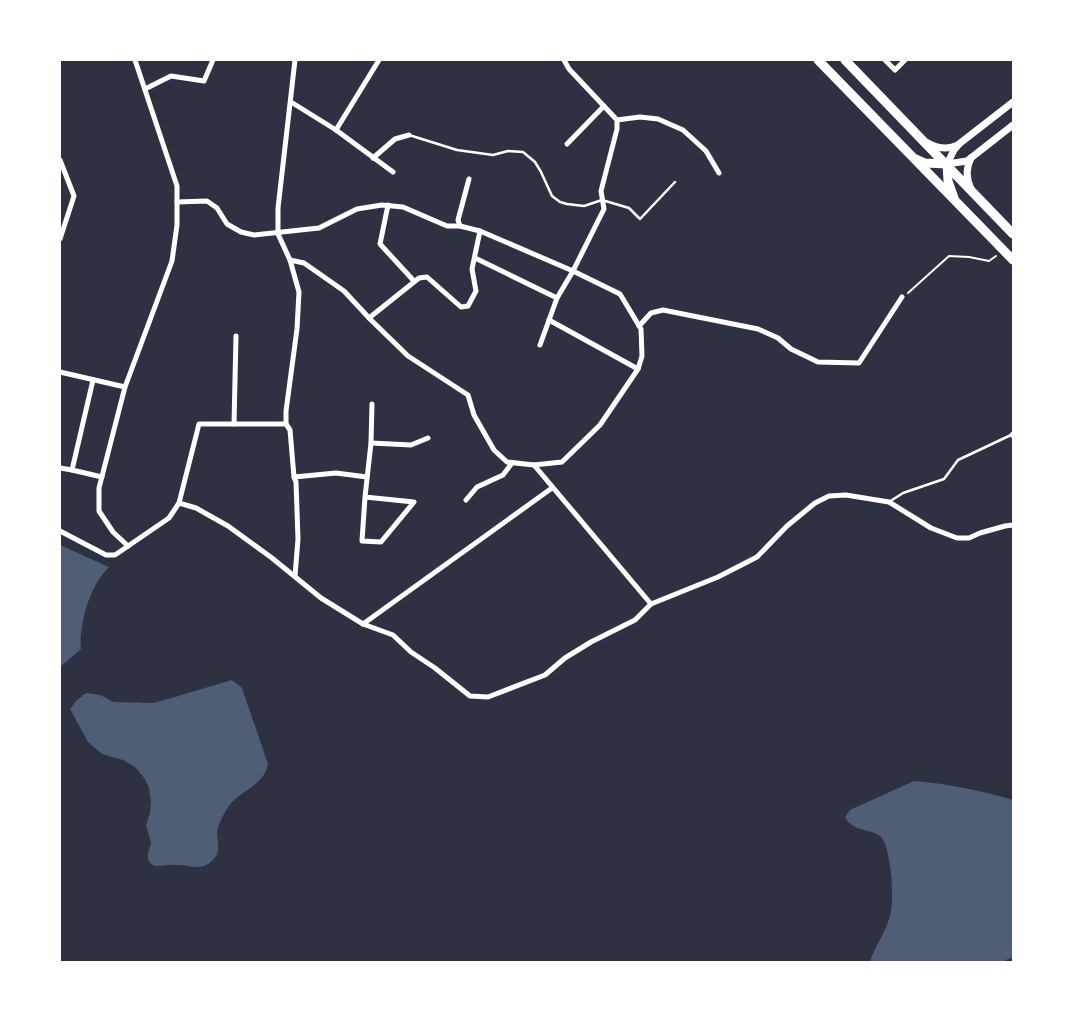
<svg xmlns="http://www.w3.org/2000/svg" width="1073" height="1022" font-family="Helvetica,sans-serif">
<style>
.water{fill:#4f5d75}
.lines{fill:none;stroke-linecap:round;stroke-linejoin:round}
.path{stroke:#fff;stroke-width:2}
.service{stroke:#fff;stroke-width:2.5}
.minor{stroke:#fff;stroke-width:5}
.tertiary{stroke:#fff;stroke-width:7}
.trunk{stroke:#fff;stroke-width:9}
</style>
<rect width="100%" height="100%" fill="#2d3142"/>
<g class="water">
<path d="M60 545 109 567C90 586 79 622 81 649L60 667Z"/>
<path d="M232 680 242 688 268 764C265 783 245 789 232 802 227 808 223 815 220 822 211 838 228 851 208 864 198 870 189 865 178 865 170 864 163 866 155 866 143 860 149 852 151 843L146 825 150 813 151 800 149 788 145 779 135 767 123 760 102 754 88 742 70 709 76 701 86 693 101 695 113 702 154 703Z"/>
<path d="M914 781C948 784 981 790 1013 800V957L1002 962H870C875 945 886 932 890 916 895 902 891 847 881 837 872 828 853 833 845 817L850 810Z"/>
</g>
<g class="lines">
<polyline class="path" points="908,293 949,256 969,257 989,261 996,256"/>
<g class="service">
<polyline points="409,135 457,150 493,155 508,151 523,152 535,162 541,172 552,196 560,202 567,204 584,206 602,200 629,208 640,219 675,182"/>
<polyline points="889,502 903,493 944,479 958,460 1011,435"/>
</g>
<g class="minor">
<polyline points="885,60 895,70 905,60"/>
<polyline points="145,89 171,76 204,81 213,60"/>
<polyline points="291,102 336,130 393,172"/>
<polyline points="617,120 640,117 658,119 683,130 706,151 719,173"/>
<polyline points="336,130 379,60"/>
<polyline points="567,144 604,106"/>
<polyline points="373,158 395,139 409,135"/>
<polyline points="60,160 74,196 60,239"/>
<polyline points="177,202 207,201 217,208 227,224 241,232 254,235 319,228 357,209 382,205 403,207 447,226 460,226 480,231 573,271 620,294 641,329 642,356 638,369 600,425 562,462 534,465 507,462 494,450 474,415 468,395 408,356 371,320 344,291 304,263 290,260"/>
<polyline points="388,205 380,244 414,281"/>
<polyline points="460,226 458,220 469,179"/>
<polyline points="475,258 557,298 573,271 604,209 601,191 617,129 617,120 569,69 564,60"/>
<polyline points="369,318 419,278 427,277 461,307 468,306 476,291 472,269 480,231"/>
<polyline points="549,320 638,369"/>
<polyline points="639,326 651,313 663,310 758,329 778,338 791,349 818,362 859,363 902,297"/>
<polyline points="540,345 557,298"/>
<polyline points="60,372 125,387"/>
<polyline points="234,424 236,336"/>
<polyline points="286,424 290,430 294,477 336,473 367,477"/>
<polyline points="1012,435 1013,434"/>
<polyline points="371,443 411,445 428,438"/>
<polyline points="534,465 651,604"/>
<polyline points="60,468 72,470 93,380"/>
<polyline points="72,470 102,477"/>
<polyline points="294,477 296,482 298,539 295,576"/>
<polyline points="365,497 362,541 381,542 414,502 365,497 371,443 372,404"/>
<polyline points="466,500 477,487 503,475 512,463"/>
<polyline points="179,503 196,508 228,526 272,558 321,598 363,624 393,635 411,652 435,668 470,696 488,697 545,675 565,658 591,642 635,620 651,604 718,577 757,557 787,526 815,503 829,496 846,495 889,502 931,528 957,538 969,538 980,533 1005,526 1013,525"/>
<polyline points="60,531 106,555 115,555 169,518 179,503 199,424 286,424 286,411 297,329 299,292 290,260 278,234 278,208 295,60"/>
<polyline points="128,546 113,532 99,511 99,488 125,387 172,261 177,225 177,186 135,60"/>
<polyline points="363,624 552,488"/>
</g>
<g class="tertiary">
<polyline points="1013,102 959,144 954,150 947,164 967,161 1013,125"/>
<path d="M928 143C937 148 948 150 958 145"/>
<path d="M971 189C966 179 966 168 971 158"/>
</g>
<g class="trunk">
<polyline points="818,60 1013,260"/>
<polyline points="845,60 1013,234"/>
<polyline points="916,159 925,163 947,164"/>
<polyline points="947,164 948,181 954,198"/>
</g>
</g>
<rect width="1073" height="1022" fill="none" stroke="#ffffff" stroke-width="122"/>
</svg>
